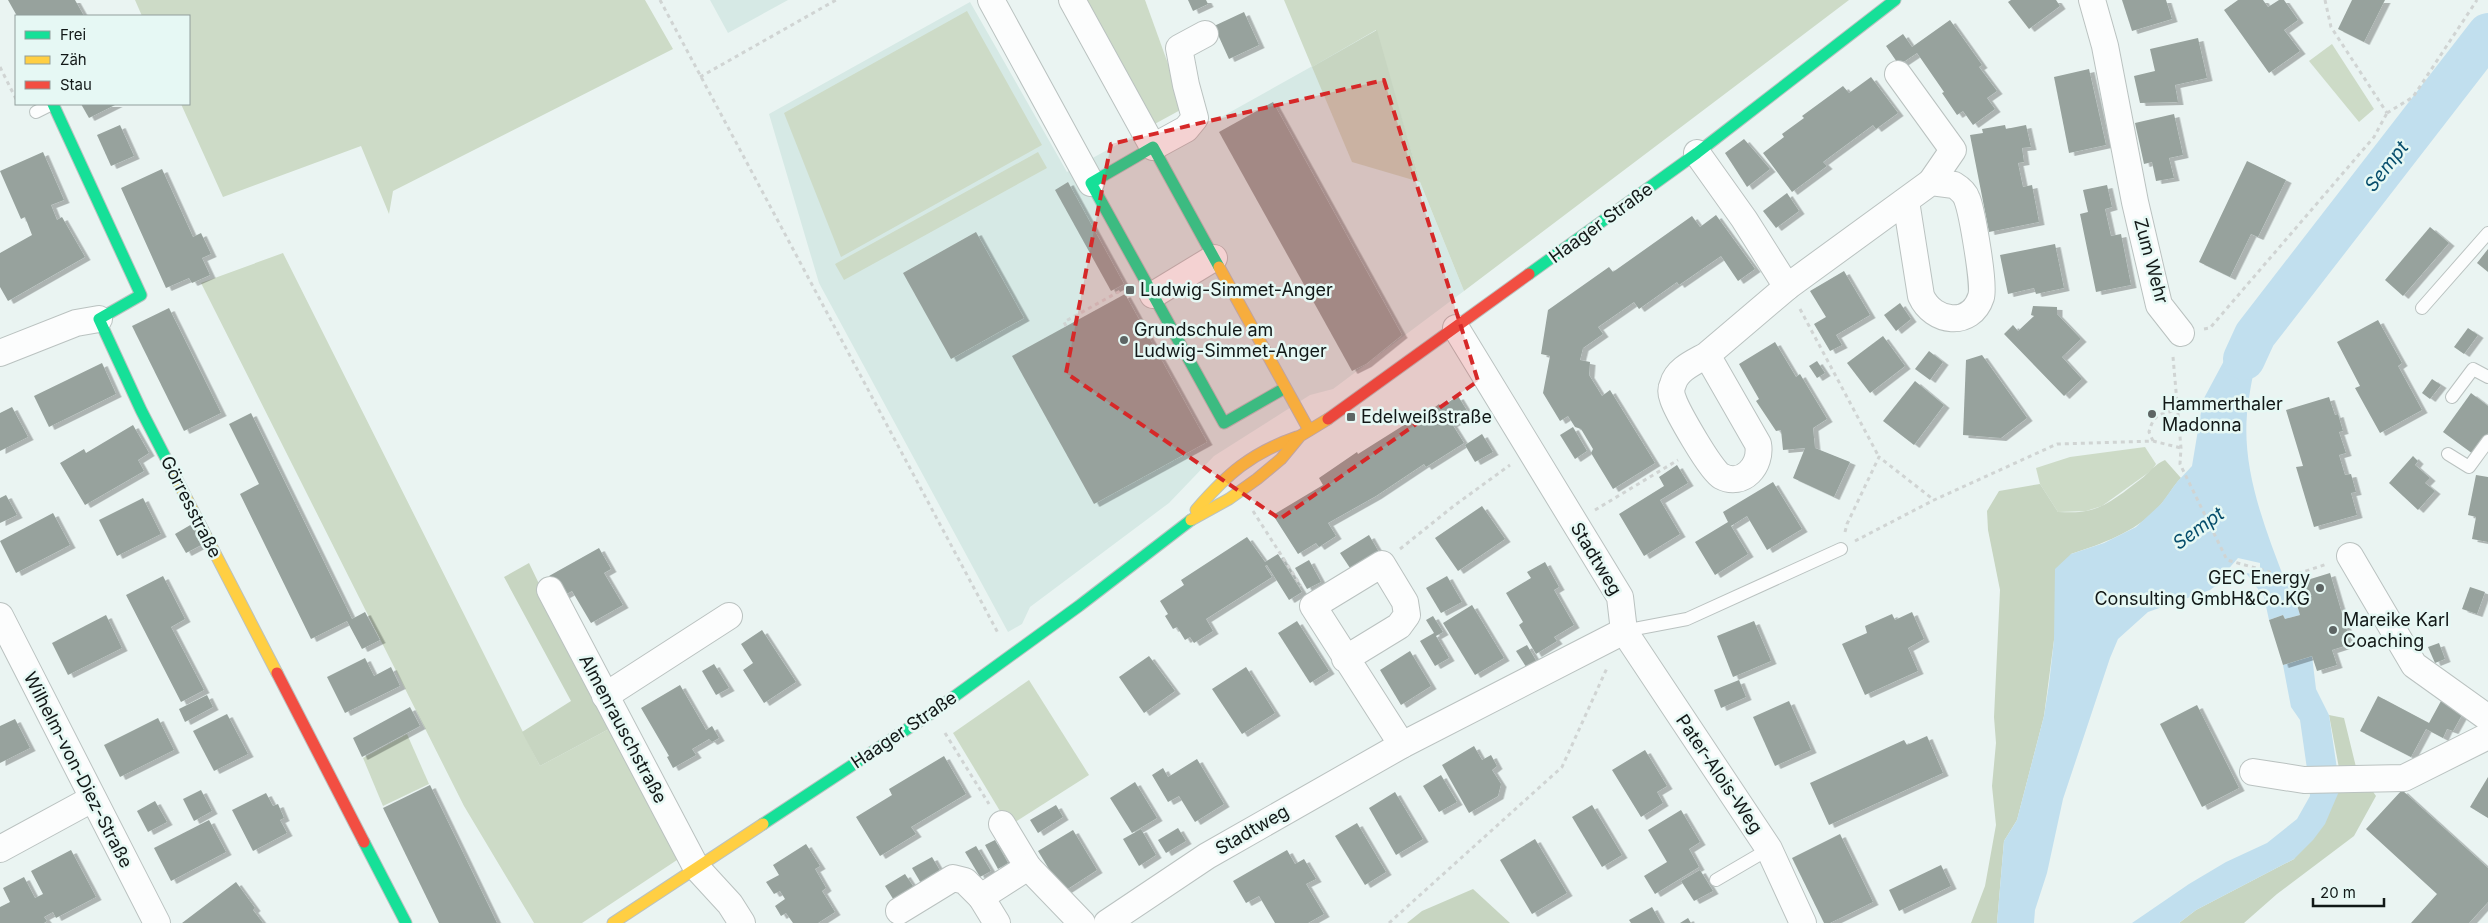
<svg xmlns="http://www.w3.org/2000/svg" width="2488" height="923" font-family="Inter,sans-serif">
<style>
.built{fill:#d6e9e5}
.green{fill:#cddbc7}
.forest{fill:#c7d5c1}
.water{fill:#c1dfee}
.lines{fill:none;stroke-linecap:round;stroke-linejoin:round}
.river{stroke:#c1dfee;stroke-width:42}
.building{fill:#97a29d;filter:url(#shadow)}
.lane-casing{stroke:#bac2c0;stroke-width:14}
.street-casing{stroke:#bac2c0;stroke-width:28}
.fast-casing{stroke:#bac2c0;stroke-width:13}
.slow-casing{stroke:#bac2c0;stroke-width:13}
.jam-casing{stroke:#bac2c0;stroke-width:13}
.path{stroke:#d0d4d3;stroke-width:3;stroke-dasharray:4 4;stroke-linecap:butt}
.lane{stroke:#fcfdfd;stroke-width:12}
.street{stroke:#fcfdfd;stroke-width:26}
.fast{stroke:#16e098;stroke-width:11}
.slow{stroke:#ffcf43;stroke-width:11}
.jam{stroke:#f24e42;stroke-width:11}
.marked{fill:#d62828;fill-opacity:0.2;stroke:#d62828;stroke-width:4;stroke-dasharray:10 6;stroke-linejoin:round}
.poi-dot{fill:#5e6564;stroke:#e6f8f4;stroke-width:2}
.labels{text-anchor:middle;stroke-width:5;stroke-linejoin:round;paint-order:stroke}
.street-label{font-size:18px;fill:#121817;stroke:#e6f8f4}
.poi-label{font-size:18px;fill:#121817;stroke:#e6f8f4;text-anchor:start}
.water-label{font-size:19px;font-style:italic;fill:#074e6c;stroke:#e6f8f4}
</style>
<defs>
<filter id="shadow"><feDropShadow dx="5.5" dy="3" stdDeviation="0" flood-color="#0004"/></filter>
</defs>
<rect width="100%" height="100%" fill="#eaf4f2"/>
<g class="built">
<polygon points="710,0 788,0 728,33"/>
<polygon points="970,2 1067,172 1151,126 1164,149 1377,30 1420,182 1464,291 1333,389 1310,395 1214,456 1169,503 1030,607 1022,624 1008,632 819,283 769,114"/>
</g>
<g class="green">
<polygon points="135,0 645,0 673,49 393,191 389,214 361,146 223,197 181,104 189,104 189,16 142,16"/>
<polygon points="1084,0 1145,0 1184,108 1151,126"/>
<polygon points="1284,0 1849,0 1464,291 1420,182 1376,30 1312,67"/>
<polygon points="967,11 1042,145 841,257 784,113"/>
<polygon points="2332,44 2374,109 2359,122 2309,61"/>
<polygon points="1038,152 1047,168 844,280 835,264"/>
<polygon points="283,253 540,766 609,729 680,858 582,923 534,923 464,806 201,283"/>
<polygon points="2145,447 2156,464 2152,470 2102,506 2086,511 2058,512 2040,484 2036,468 2070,457"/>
<polygon points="1029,680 1089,775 1009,826 953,733"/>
<polygon points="407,734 429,784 383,806 363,758"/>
</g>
<g class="forest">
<polygon points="1377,30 1420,182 1352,162 1312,67"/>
<path d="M2165 460 2181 478C2173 486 2169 495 2162 503 2139 531 2104 543 2071 554L2054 640 2044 716 2017 820 2004 841 1997 923H1971L1985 886 1996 825 1992 786 1996 743 1994 717 2000 590 1988 530 1987 511 1999 491 2040 484 2058 512C2067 512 2077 513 2086 511 2106 508 2125 491 2141 479 2149 473 2155 464 2165 460Z"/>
<polygon points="529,563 609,729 540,766 522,732 571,701 504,577"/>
<polygon points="2329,715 2344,718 2356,767 2376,796 2354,836 2277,894 2244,923 2179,923 2196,910 2294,859 2339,768"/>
<polygon points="1473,889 1510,923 1407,923 1422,911"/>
</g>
<g class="water">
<path d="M2272 299C2276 312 2281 326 2271 339 2268 342 2262 345 2260 350 2255 359 2248 401 2247 414 2242 471 2265 528 2285 581L2291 585 2300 615 2285 619 2283 615 2269 620 2264 597 2246 573 2260 575V563L2238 558 2225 573 2221 582 2210 590 2148 612 2118 639 2110 658 2063 799 2047 873 2035 910 2034 923H1997L2004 841 2017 820 2044 716 2049 684 2054 640 2055 569 2071 554 2104 543 2136 527 2161 504 2177 482 2192 466 2203 400 2233 344Z"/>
<polygon points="2312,656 2316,689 2329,715 2340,789 2325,824 2313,840 2294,859 2196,910 2179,923 2132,923 2189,884 2226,862 2267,843 2297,819 2310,796 2309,783 2300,720 2291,707 2283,665"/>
</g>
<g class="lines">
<polyline class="river" points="2244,359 2255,335 2488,34"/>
</g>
<g class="building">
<polygon points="8,0 75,0 84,16 17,16"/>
<polygon points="1188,0 1206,0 1208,4 1193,11"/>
<polygon points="2011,0 2056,0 2060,6 2029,29 2008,2"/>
<polygon points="2122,0 2166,0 2172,19 2132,31"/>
<polygon points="2238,0 2263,0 2268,7 2279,0 2284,0 2298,20 2284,30 2300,51 2269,73 2224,10"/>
<polygon points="2352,0 2385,0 2364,42 2338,29"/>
<polygon points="1244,12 1259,45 1229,59 1214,26"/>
<polygon points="1950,20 1982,65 1979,67 1997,91 1987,98 1995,109 1973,125 1963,111 1957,115 1942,93 1944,92 1917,53 1899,65 1886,46 1903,34 1912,47"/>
<polygon points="2198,38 2207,78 2175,85 2178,102 2140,103 2134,76 2155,71 2150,49"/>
<polygon points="2089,69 2106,145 2069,153 2054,77"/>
<polygon points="1871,77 1898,113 1876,129 1873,125 1831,156 1823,162 1827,166 1792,192 1763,153 1784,137 1782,134 1804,118 1802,116 1843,86 1849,93"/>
<polygon points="1273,102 1402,335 1366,364 1352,371 1219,132"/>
<polygon points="81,104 117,104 89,118"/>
<polygon points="2174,114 2183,155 2169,158 2174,178 2156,181 2152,162 2144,164 2135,123"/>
<polygon points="120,125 134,156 111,166 97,135"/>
<polygon points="2005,125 2006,129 2026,125 2031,147 2022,148 2024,162 2018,163 2023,187 2032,185 2039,222 1989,232 1970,135 1983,133 1982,129"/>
<polygon points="1744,139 1770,169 1747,187 1725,153"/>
<polygon points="43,152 64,200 51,205 57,220 62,217 85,257 8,301 0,287 0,253 32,235 25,217 21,219 0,171"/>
<polygon points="2247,161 2286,180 2258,237 2251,234 2230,277 2199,262"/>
<polygon points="162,169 193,237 201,233 211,254 202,258 210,275 192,283 189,278 166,288 121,188"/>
<polygon points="1068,182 1124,284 1111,291 1055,190"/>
<polygon points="2107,185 2112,207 2105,209 2111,236 2121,234 2131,285 2096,292 2080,214 2088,212 2083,190"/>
<polygon points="1787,193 1799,211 1776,228 1763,211"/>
<polygon points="1716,215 1755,269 1738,281 1721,256 1679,285 1677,282 1639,309 1634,302 1598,327 1603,334 1583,348 1580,360 1590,362 1589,375 1602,396 1610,390 1655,463 1613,489 1591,453 1593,449 1581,429 1575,427 1568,416 1560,421 1543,393 1550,356 1541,354 1548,310 1609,267 1613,272 1692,216 1700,227"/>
<polygon points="2430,227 2449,243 2403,296 2385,280"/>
<polygon points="976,232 1024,318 951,359 903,273"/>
<polygon points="2055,244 2064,288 2036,294 2034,288 2008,294 2000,255"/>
<polygon points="2488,249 2488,272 2477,263"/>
<polygon points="1844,271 1870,315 1836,335 1842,345 1830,351 1814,324 1826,317 1810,291"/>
<polygon points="1125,294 1207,442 1094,504 1012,356"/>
<polygon points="1900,303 1911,319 1896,331 1884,315"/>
<polygon points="2033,306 2057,307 2057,314 2081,339 2062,357 2082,379 2064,396 2004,334 2013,325 2018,331 2034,316 2031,315"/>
<polygon points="169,308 221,413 184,431 132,326"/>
<polygon points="2378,320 2402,363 2398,366 2422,410 2380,433 2355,388 2360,386 2337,342"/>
<polygon points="2468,328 2478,335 2464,354 2454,347"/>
<polygon points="1883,336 1905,366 1870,393 1847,363"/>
<polygon points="1775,342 1796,377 1800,374 1827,419 1813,428 1815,448 1850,462 1834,497 1793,478 1805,448 1783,450 1781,430 1776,431 1756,401 1759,399 1739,364"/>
<polygon points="1929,351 1943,362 1930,380 1915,369"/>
<polygon points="1982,355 2027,418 2001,438 1963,435 1966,360"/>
<polygon points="1817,361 1825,373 1817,378 1809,366"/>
<polygon points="102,363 116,394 49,427 34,396"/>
<polygon points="2432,379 2441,385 2430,399 2422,393"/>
<polygon points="1915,381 1944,405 1914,445 1883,421"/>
<polygon points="2471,393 2488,406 2488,433 2473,454 2443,432"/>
<polygon points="1458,396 1469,414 1452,424 1464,443 1426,467 1424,464 1376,496 1328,523 1336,536 1319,547 1316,543 1298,554 1273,515 1323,485 1319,478 1357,452 1358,454 1412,420 1414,423 1439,404 1441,407"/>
<polygon points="2329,397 2335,415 2338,414 2343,431 2339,432 2346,453 2339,455 2345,475 2351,474 2356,492 2351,493 2357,515 2314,527 2296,467 2303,466 2286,410"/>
<polygon points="12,407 28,437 0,451 0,413"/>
<polygon points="251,413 352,619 365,612 380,640 362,649 347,621 311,639 240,494 259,484 229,424"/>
<polygon points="133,425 149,453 138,460 144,471 85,505 60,463 84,449 86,453"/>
<polygon points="1573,427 1587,451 1575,459 1560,435"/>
<polygon points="1482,434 1493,452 1475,462 1465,445"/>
<polygon points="2413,456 2418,461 2415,465 2430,478 2425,483 2435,491 2418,510 2389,483"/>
<polygon points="1677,465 1688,483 1660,500 1680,534 1644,556 1619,514 1664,486 1659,477"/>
<polygon points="2476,475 2488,477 2488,542 2472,539 2476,517 2468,515"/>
<polygon points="1773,482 1802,529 1767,550 1747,516 1731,526 1748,554 1715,575 1695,542 1728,522 1723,512"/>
<polygon points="6,495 17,515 0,523 0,498"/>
<polygon points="143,498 161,534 117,556 99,520"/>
<polygon points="1482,506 1505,539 1458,571 1435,538"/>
<polygon points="53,513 70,545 16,573 0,541"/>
<polygon points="192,524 203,544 186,553 175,534"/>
<polygon points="1369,535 1380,554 1352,571 1340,553"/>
<polygon points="1247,537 1265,562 1278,554 1302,592 1289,600 1267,565 1265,566 1272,577 1206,619 1213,631 1194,643 1190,637 1185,640 1177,627 1173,629 1165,616 1168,614 1160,601 1184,585 1181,580"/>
<polygon points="599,548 611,569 604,573 623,605 591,623 572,591 561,597 549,576"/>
<polygon points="1309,560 1321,582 1307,589 1295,568"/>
<polygon points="1545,562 1559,587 1554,590 1574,625 1554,637 1557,641 1536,654 1519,625 1523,622 1506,593 1531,578 1527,572"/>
<polygon points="2330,573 2351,644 2332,650 2337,665 2317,671 2312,656 2283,665 2269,620 2283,615 2285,619 2300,615 2291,585"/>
<polygon points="163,576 185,619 171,627 204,690 181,702 126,595"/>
<polygon points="1447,576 1462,602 1441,613 1426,588"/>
<polygon points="2470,587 2485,592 2477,614 2462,609"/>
<polygon points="1472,605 1504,658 1475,675 1443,623"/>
<polygon points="1912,612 1924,639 1908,648 1918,671 1865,695 1842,644 1867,633 1865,626 1892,614 1895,620"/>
<polygon points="106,615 122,648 68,675 52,643"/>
<polygon points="1433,616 1443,632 1436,636 1449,658 1435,666 1420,641 1434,633 1426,620"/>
<polygon points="1297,621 1329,671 1310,683 1278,633"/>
<polygon points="1754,621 1771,661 1733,677 1717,636"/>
<polygon points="762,630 796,682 764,703 743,670 753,663 741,644"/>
<polygon points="2439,643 2445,659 2435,663 2428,647"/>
<polygon points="1527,645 1538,664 1528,670 1516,651"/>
<polygon points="1410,651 1431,686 1401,705 1380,670"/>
<polygon points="1149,656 1175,691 1144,713 1119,677"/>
<polygon points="365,658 374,676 391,667 400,686 345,713 327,677"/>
<polygon points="714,664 729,688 716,695 702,671"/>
<polygon points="1246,667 1275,713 1242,734 1212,689"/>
<polygon points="1739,680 1746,697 1721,708 1714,690"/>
<polygon points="680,685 706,730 712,726 719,738 712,742 709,739 692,749 696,755 673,768 667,757 669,756 641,708"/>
<polygon points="207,695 213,707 185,722 179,709"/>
<polygon points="2378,696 2429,723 2441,701 2463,713 2453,731 2447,729 2443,738 2426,729 2411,757 2360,731"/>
<polygon points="1789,701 1811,750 1775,766 1753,717"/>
<polygon points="2197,705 2239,788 2202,807 2160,724"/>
<polygon points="410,707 420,726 362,757 353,738"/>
<polygon points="227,714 248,754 214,771 193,731"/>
<polygon points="158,718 174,750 120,777 104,745"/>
<polygon points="15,719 30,748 0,763 0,726"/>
<polygon points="1927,736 1943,773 1829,825 1810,783 1904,740 1907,745"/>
<polygon points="1474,746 1482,760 1491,755 1497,766 1492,770 1501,784 1498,796 1469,813 1442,765"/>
<polygon points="1645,750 1667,786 1657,792 1663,803 1641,817 1612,770"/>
<polygon points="944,756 966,794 911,827 916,834 880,856 856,817 892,795 889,789"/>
<polygon points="1197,759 1224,804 1195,822 1179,796 1168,802 1152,775 1163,768 1168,777"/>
<polygon points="1441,775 1457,802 1439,812 1423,786"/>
<polygon points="2488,777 2488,818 2470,807"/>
<polygon points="1135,782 1157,818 1132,833 1110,798"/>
<polygon points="430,785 466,859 497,923 439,923 383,808"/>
<polygon points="201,790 212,811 194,821 183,799"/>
<polygon points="2402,790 2488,868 2488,902 2469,923 2411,923 2437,894 2366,829"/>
<polygon points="1395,792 1423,839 1396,855 1369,808"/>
<polygon points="266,793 273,806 278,804 284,818 280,820 287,833 253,851 232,810"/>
<polygon points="155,801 167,822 148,832 137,811"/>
<polygon points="1056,805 1063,817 1038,833 1030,820"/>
<polygon points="1592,805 1622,855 1602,867 1572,817"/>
<polygon points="1681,810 1700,842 1689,849 1699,867 1655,894 1644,876 1667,862 1648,830"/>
<polygon points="209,820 226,852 171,881 154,848"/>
<polygon points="1357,823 1386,872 1365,885 1335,836"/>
<polygon points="1178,828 1186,841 1166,853 1158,840"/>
<polygon points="1141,829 1156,855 1139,866 1123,839"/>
<polygon points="1073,830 1097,870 1063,892 1038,851"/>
<polygon points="1840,834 1873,902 1830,923 1824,923 1792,858"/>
<polygon points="1535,839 1567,893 1532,914 1500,860"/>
<polygon points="995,840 1008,863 998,869 985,845"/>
<polygon points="806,844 820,866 815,869 826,888 822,891 835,912 818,923 793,923 786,913 781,916 775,906 785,899 780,891 774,894 766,882 779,875 773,865"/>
<polygon points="976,846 991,871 980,877 965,852"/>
<polygon points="71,850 96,897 56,918 53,912 44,917 47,921 44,923 0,923 0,907 10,902 3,888 24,877 35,898 43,894 31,871"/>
<polygon points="1287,850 1295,864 1304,859 1316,879 1306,884 1324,914 1308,923 1275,923 1259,896 1246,903 1233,881"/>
<polygon points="932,857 942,874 922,885 912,868"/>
<polygon points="1941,865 1951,886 1899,911 1889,890"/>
<polygon points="1700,870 1713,891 1694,901 1681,881"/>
<polygon points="905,874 915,889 895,902 885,886"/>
<polygon points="236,882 255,908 253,910 263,923 182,923"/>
<polygon points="1652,907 1661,923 1631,923 1629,920"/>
<polygon points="1688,918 1691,923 1680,923"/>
</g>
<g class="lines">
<g class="lane-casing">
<g id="lane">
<polyline points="36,112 52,104"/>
<polyline points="2422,308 2488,233"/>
<polyline points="2452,397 2473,369 2488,377"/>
<polyline points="2448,454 2469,467 2488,441"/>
<polyline points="1624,631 1687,619 1841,549"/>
<polyline points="1716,880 1769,849"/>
</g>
</g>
<g class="street-casing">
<g id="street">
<polyline points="991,0 1091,183"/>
<polyline points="1072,0 1153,147 1186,129 1195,118 1186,85 1179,48 1205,34"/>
<polyline points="2092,0 2105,46 2135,202 2159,305 2181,333"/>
<polyline points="1898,74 1953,150 1931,182"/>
<path d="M1697 153 1744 219 1787 287 1931 182 1954 185C1959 188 1965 193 1967 199 1972 212 1985 285 1981 297 1971 328 1933 323 1921 296L1906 201"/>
<polyline points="1153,295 1214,258"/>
<polyline points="1456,328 1620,597 1624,631"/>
<polyline points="0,353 76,323 99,319"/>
<path d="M1707 355C1695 362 1677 369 1673 384 1671 388 1671 394 1673 399 1677 411 1711 471 1721 476 1743 488 1762 465 1758 444L1707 355 1787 287"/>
<polyline points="2350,556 2414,665 2488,718"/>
<polyline points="550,590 696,867 730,904 742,923"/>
<polyline points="0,616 157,923"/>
<polyline points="1624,631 1769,849 1803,923"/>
<polyline points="1345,659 1399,626 1407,615 1405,602 1382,564 1313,606 1402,745"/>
<polyline points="605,696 729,616"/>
<polyline points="2253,772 2304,780 2404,778 2488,736"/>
<polyline points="1002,824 1028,867"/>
<polyline points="0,849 92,799"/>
<polyline points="899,911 953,878 965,881 981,897"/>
<polyline points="997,923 981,897 1028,867 1082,923"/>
<polyline points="1107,923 1207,856 1402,745 1624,631"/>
</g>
</g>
<g class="fast-casing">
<g id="fast">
<polyline points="53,104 141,295 99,319 141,410 176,478"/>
<polyline points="1219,267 1153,147 1091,183 1224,423 1285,388"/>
<polyline points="1529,274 1697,153 1895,0"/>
<polyline points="763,824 933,712 1079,606 1191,520"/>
<polyline points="364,842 406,923"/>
</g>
</g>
<g class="slow-casing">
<g id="slow">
<polyline points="1219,267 1309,430"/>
<polyline points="176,478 277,673"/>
<path d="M1196 510C1227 474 1251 453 1297 437"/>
<polyline points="1191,520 1229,499 1257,479 1281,459 1300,436 1328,419"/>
<polyline points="613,923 763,824"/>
</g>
</g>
<g class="jam-casing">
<g id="jam">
<polyline points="1328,419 1529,274"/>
<polyline points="277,673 364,842"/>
</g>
</g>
<g class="path">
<polyline points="660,0 998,633"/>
<polyline points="2325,0 2331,27 2387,113"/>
<polyline points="0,67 16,99"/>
<polyline points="700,77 836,0"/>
<polyline points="2387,113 2413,97 2477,0"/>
<polyline points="1800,309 1879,457"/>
<polyline points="1066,326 1064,322 1122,290"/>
<polyline points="2204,329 2210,328 2374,137 2387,113"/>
<polyline points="2173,357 2181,448 2180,464 2227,560 2288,577 2327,564"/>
<path d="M2153 441 2149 432C2154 413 2160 414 2178 410"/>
<polyline points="1595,510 1678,460"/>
<polyline points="1253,511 1301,586"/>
<polyline points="1845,532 1847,524 1879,457 1934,500"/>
<polyline points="1855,541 1934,500 2057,444 2153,441 2181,448"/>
<polyline points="1400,549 1455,505 1510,465"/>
<polyline points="945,733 989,804"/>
<polyline points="1389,923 1562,767 1607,668"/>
</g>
<use href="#lane" class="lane"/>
<use href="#street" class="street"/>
<use href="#fast" class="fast"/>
<use href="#slow" class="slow"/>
<use href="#jam" class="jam"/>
</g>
<path class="marked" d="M1384 80 1478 381 1280 519 1066 373 1111 144Z"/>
<g class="poi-dot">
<rect x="1125" y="285" width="10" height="10" rx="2.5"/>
<circle cx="1124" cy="340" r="5"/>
<circle cx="2152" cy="414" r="5"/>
<rect x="1346" y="412" width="10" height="10" rx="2.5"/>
<circle cx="2320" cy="588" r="5"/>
<circle cx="2333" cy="630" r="5"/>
</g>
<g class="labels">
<g class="street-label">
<text transform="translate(1601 223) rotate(-36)" y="6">Haager Straße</text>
<text transform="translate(2151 261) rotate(75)" y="6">Zum Wehr</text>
<text transform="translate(191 507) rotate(63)" y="6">Görresstraße</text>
<text transform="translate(1596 559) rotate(59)" y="6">Stadtweg</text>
<text transform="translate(623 729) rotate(62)" y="6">Almenrauschstraße</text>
<text transform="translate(904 730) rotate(-34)" y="6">Haager Straße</text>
<text transform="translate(78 770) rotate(63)" y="6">Wilhelm-von-Diez-Straße</text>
<text transform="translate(1719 774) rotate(56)" y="6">Pater-Alois-Weg</text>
<text transform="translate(1252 830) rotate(-30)" y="6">Stadtweg</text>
</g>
<g class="poi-label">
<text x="1140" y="296">Ludwig-Simmet-Anger</text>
<text x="1134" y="336">Grundschule am<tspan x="1134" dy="21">Ludwig-Simmet-Anger</tspan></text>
<text x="2162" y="410">Hammerthaler<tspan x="2162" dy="21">Madonna</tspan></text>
<text x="1361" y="423">Edelweißstraße</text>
<text x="2310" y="584" text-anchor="end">GEC Energy<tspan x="2310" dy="21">Consulting GmbH&amp;Co.KG</tspan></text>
<text x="2343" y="626">Mareike Karl<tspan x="2343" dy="21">Coaching</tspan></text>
</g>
<g class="water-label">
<text transform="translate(2386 166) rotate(-52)" y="7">Sempt</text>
<text transform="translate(2198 528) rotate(-36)" y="7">Sempt</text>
</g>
</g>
<rect x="15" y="15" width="175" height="90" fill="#e6f8f4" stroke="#919e9c"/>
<rect x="25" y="31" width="25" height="8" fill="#16e098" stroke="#919e9c"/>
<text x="60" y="40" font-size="15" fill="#121817">Frei</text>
<rect x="25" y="56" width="25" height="8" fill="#ffcf43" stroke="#919e9c"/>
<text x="60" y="65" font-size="15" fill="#121817">Zäh</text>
<rect x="25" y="81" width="25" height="8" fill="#f24e42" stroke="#919e9c"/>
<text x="60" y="90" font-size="15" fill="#121817">Stau</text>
<path d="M2313 898v8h71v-8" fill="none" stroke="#121817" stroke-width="2.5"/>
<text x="2320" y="898" font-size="15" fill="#121817" stroke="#e6f8f4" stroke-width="4" paint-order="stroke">20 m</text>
</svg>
